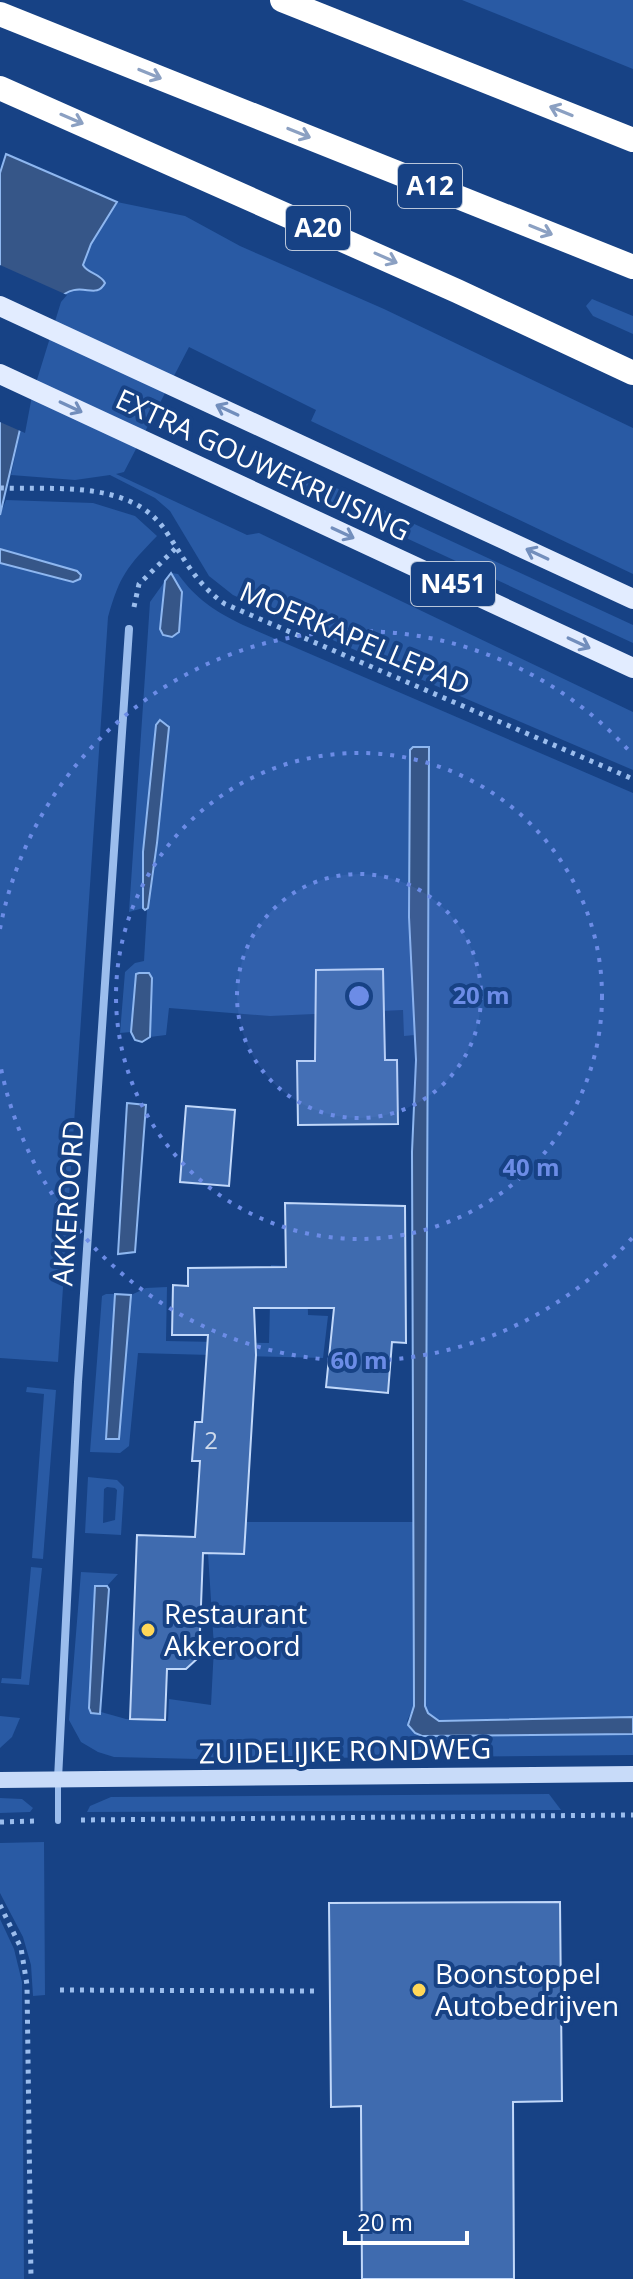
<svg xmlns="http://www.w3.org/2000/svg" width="633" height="2279" font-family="'Open Sans',sans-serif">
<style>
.green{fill:#295aa4;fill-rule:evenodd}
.water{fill:#365688;stroke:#8eb7f0;stroke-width:2}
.pier{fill:#174285}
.building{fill:#3f6baf;stroke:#c1d8fa;stroke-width:2}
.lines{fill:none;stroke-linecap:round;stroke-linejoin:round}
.path{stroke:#9bbded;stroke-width:5;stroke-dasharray:4 6;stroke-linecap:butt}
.lane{stroke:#9bbded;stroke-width:6}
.street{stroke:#9bbded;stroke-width:8}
.secondary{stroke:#c8dbf9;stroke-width:16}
.primary{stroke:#e2ecff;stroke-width:20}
.highway{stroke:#fff;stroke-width:24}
.oneway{stroke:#8ba0c2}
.oneway2{stroke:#728ebc}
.ring{fill:none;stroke:#6c8ce6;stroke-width:4;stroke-dasharray:4 8}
.poi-dot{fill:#ffd758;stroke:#174285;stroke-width:3}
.labels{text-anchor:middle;stroke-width:8;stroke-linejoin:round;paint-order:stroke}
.number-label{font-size:24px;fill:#cfdaeb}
.shield{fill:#174285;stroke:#b9c6da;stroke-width:2}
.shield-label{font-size:26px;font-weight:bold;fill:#fff}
.street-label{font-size:28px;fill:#fff;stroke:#174285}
.poi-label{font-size:28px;fill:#fff;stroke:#174285;text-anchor:start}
.centre{fill:#6c8ce6;stroke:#174285;stroke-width:4}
.ring-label{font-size:24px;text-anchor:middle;font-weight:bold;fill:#6c8ce6;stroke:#174285;stroke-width:8;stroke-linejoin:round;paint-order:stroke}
</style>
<rect width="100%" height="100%" fill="#174285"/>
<g class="green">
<polygon points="462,0 633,0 633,69"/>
<path d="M117 202 185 216 240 246 384 309 633 428V574L311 421 316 410 189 347 124 472 116 474 247 535 259 533 633 712V770L406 673 233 595 209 576 170 511 155 498 110 475 75 480 11 475 28 395 57 300C71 286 79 288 96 292L102 277 86 269 83 265 91 244Z"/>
<polygon points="592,299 633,316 633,334 593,316 586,306"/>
<polygon points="291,467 633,625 633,643 285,482"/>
<path d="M6 500 93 503 135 516 157 536C127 567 120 575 108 617L58 1362 0 1358V563L73 582 77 571 0 549V515Z"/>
<path d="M171 573 178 574C196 599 216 612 243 625L633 793V1717L439 1721 428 1713 425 1706 429 747 410 750 409 917 415 1035 404 1036 403 1010 270 1016 169 1008 166 1035 150 1037 152 978 149 973 136 975 131 1032 120 1033 125 972 135 963 144 961 147 910 154 873 169 727 167 723 143 852V908L129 912 150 602 165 581 160 629 163 635 172 637 182 592Z"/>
<polygon points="271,1265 307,1267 308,1315 328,1316 323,1358 138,1353 129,1446 120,1453 90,1452 102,1296 106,1294 115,1294 106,1438 119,1439 131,1295 146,1288 167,1287 166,1341 269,1343"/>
<polygon points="27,1387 56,1390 43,1559 32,1558 44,1394 26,1392"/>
<path d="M88 1477 117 1480 124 1487 121 1535 85 1533ZM107 1487 115 1488 117 1490 115 1520 103 1523 104 1489Z"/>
<polygon points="206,1522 415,1522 414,1706 407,1721 422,1736 633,1734 633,1755 199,1759 114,1757 98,1752 81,1742 69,1720 81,1572 118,1574 107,1586 95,1586 100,1714 101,1712 126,1719 168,1721 169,1699 211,1705 214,1647"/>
<polygon points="31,1567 42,1568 29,1685 1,1683 2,1678 21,1679"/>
<polygon points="0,1716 20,1718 12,1737 0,1748"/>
<polygon points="549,1794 561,1810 87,1812 90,1806 111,1797"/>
<polygon points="0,1798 22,1799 33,1808 30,1812 0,1813"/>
<polygon points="44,1842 45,1995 33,1996 31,1965 23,1937 0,1893 0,1843"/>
<polygon points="0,1919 14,1949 22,1982 24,2279 0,2279"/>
</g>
<g class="water">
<path d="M6 154 117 202 91 244 83 265C88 274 100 273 105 283 95 302 80 277 57 300L28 395 0 515V173Z"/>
<polygon points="0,549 77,571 81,575 80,579 73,582 0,563"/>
<polygon points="171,573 182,592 179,632 172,637 163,635 160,629 165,581"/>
<polygon points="160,720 169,727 157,843 148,908 145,910 143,908 143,852 156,725"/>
<polygon points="413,747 429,747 425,1706 428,1713 439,1721 633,1717 633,1734 422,1736 415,1733 408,1725 414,1706 412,1152 416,1060 409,917 410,750"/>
<polygon points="139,973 149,973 152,978 150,1037 142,1042 135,1040 131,1032 136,974"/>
<polygon points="127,1103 146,1105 135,1252 118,1254"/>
<polygon points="115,1294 131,1295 119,1439 106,1439"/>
<polygon points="95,1586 107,1586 109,1589 100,1714 91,1713 89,1708"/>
</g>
<polygon class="pier" points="0,265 67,295 61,302 32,396 25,433 0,422"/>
<g class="building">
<polygon points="383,969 385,1060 397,1060 398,1124 298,1125 297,1061 315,1061 316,970"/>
<polygon points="186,1106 235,1110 229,1186 180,1182"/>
<polygon points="285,1203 405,1206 406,1343 392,1342 388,1393 326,1387 334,1308 254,1308 256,1355 244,1554 203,1553 199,1657 186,1669 167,1669 165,1720 130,1719 137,1535 195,1537 200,1461 192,1461 195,1422 202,1422 208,1335 172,1335 173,1285 188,1286 188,1268 286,1267"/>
<polygon points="560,1902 562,2101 513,2102 514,2279 362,2279 361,2106 331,2107 329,1903"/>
</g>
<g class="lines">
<g class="path">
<path d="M0 488C55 490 133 479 167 533 185 560 197 585 225 604L633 779"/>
<polyline points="134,607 139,584 176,548"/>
<polyline points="81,1820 633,1815"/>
<polyline points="0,1822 35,1821"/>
<polyline points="0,1905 21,1948 27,1985 31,2279"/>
<polyline points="60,1990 314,1991"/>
</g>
<polyline class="lane" points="58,1783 58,1821"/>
<polyline class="street" points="58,1779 78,1382 129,629"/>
<polyline class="secondary" points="0,1780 633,1774"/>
<g class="primary">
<polyline points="0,306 633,599"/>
<polyline points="0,374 633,668"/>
</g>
<g class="highway">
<polyline points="282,0 633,140"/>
<polyline points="0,14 633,267"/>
<polyline points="0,88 457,291 633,373"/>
</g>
</g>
<defs><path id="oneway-shaft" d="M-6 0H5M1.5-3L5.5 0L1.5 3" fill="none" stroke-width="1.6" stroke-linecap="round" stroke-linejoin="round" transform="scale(2)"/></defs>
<g class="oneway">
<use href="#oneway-shaft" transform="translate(150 74) rotate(22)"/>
<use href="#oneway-shaft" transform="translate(561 111) rotate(-158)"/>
<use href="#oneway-shaft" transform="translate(72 119) rotate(23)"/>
<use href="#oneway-shaft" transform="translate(299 133) rotate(22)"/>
<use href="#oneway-shaft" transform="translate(541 230) rotate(22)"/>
<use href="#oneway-shaft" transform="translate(386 258) rotate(24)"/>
</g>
<g class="oneway2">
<use href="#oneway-shaft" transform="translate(71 407) rotate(25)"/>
<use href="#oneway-shaft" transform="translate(227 410) rotate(-155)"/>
<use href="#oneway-shaft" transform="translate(343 533) rotate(25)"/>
<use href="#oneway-shaft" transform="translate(537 554) rotate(-155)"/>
<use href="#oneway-shaft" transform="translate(579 643) rotate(25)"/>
</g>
<circle cx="359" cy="996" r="122" fill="#6c8ce6" fill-opacity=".12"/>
<g class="ring">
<circle cx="359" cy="996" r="122"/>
<circle cx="359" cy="996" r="243"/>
<path d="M632 1238A365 365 0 0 1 0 1063M0 929A365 365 0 0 1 632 754"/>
</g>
<g class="poi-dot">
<circle cx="148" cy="1630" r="8"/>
<circle cx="419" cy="1990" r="8"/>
</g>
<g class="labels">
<g class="number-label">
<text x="211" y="1449">2</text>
</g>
<g class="shield">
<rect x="398" y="164" width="64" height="44" rx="6"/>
<rect x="286" y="206" width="64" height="44" rx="6"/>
<rect x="411" y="562" width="84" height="44" rx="6"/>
</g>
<g class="shield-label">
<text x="430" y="195">A12</text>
<text x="318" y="237">A20</text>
<text x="453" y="593">N451</text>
</g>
<g class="street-label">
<text transform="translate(263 465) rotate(25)" y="10">EXTRA GOUWEKRUISING</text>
<text transform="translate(355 638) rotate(23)" y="10">MOERKAPELLEPAD</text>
<text transform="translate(68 1203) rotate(-86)" y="10">AKKEROORD</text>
<text transform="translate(345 1751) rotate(-1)" y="10">ZUIDELIJKE RONDWEG</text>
</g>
<g class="poi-label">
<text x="164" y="1624">Restaurant<tspan x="164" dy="32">Akkeroord</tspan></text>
<text x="435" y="1984">Boonstoppel<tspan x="435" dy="32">Autobedrijven</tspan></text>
</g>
</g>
<circle cx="359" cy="996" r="12" class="centre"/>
<g class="ring-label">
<text x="481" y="1004">20 m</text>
<text x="531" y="1176">40 m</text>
<text x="359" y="1369">60 m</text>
</g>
<path d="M345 2231v12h122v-12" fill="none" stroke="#ffffff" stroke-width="4"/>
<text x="357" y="2231" font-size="24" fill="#ffffff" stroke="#174285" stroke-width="6" paint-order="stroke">20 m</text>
</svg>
